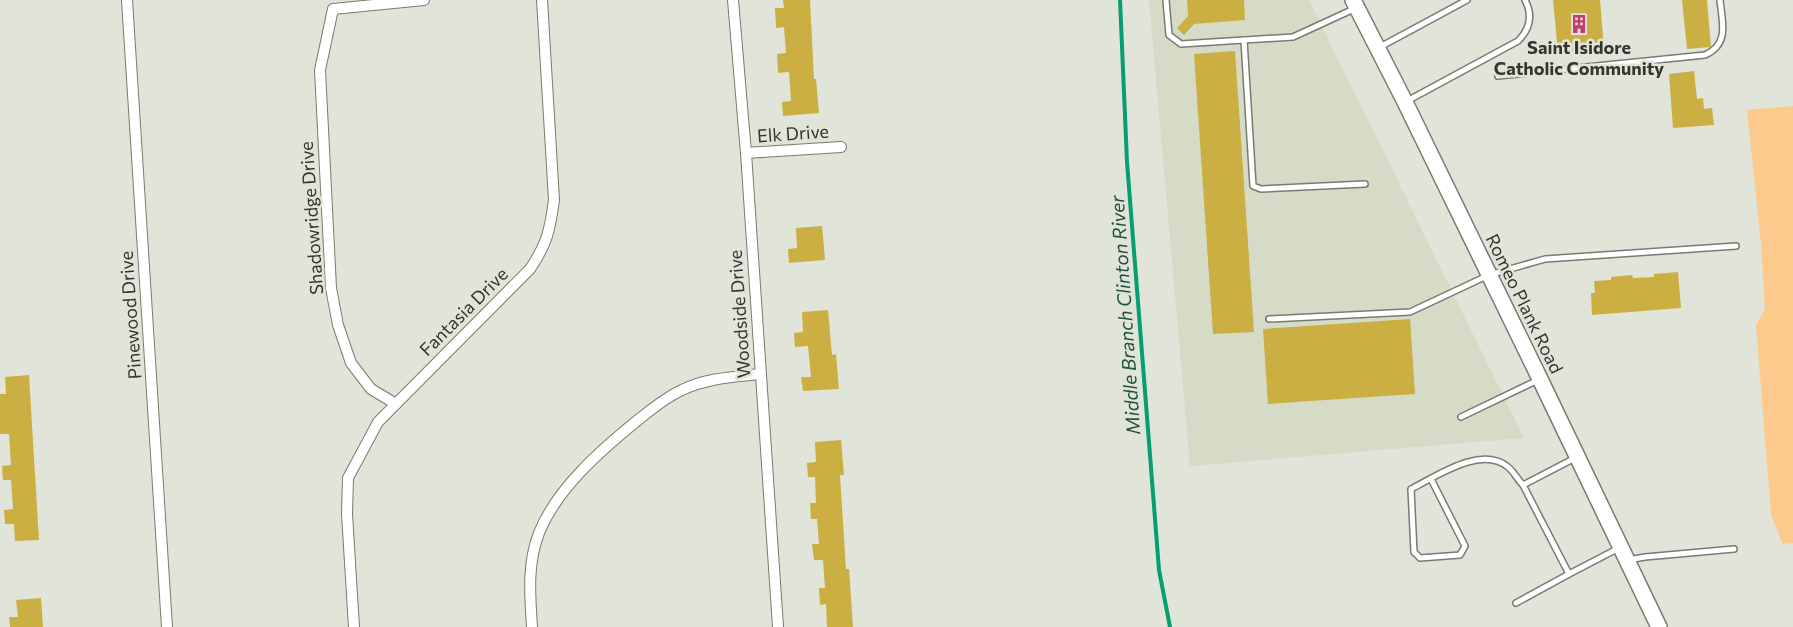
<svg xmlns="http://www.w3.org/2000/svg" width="1793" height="627" font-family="Commissioner,sans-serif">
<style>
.built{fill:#d6dbc8}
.green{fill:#fdca8d}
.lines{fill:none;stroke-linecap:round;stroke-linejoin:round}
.stream{stroke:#079e71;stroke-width:4}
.building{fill:#ccaf42}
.lane-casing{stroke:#797b71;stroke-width:8}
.street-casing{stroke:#797b71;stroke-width:12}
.secondary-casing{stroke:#797b71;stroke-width:18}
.lane{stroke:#fff;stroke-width:5}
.street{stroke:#fff;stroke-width:10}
.secondary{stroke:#fff;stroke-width:15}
.labels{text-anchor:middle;stroke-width:5;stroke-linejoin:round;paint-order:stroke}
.poi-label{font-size:18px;font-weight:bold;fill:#343530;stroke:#e1e4d8}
.street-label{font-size:18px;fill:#343530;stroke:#e1e4d8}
.water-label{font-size:19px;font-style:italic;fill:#20513e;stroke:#e1e4d8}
</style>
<rect width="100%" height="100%" fill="#e1e4d8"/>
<polygon class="built" points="1149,0 1309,0 1524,438 1190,466"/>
<polygon class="green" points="1793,106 1793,543 1783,544 1771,515 1756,325 1765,309 1761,244 1747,110"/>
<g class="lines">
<polyline class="stream" points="1120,0 1127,162 1159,570 1170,627"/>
</g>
<g class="building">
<polygon points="783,0 810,0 814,79 816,79 819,113 783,116 782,102 791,101 789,72 778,73 777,54 786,53 784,27 776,28 775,8 784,8"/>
<polygon points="1187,0 1244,0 1245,20 1194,24 1184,35 1177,28 1188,16"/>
<polygon points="1553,0 1600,0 1604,48 1558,53"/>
<polygon points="1682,0 1707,0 1711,47 1687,49"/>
<polygon points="1235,51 1254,332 1213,334 1194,54"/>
<polygon points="1694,71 1697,99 1703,98 1704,109 1712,108 1714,125 1673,128 1669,74"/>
<polygon points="822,226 825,260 789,263 788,249 797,248 796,228"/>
<polygon points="1678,272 1681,308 1592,315 1591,293 1595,293 1594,281 1611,280 1611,277 1632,275 1633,278 1654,277 1654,274"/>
<polygon points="828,310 832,355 836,354 839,389 803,391 801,377 811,377 808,346 795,347 794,333 803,332 802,312"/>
<polygon points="1410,319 1415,394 1268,404 1263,329"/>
<polygon points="29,375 39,540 15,541 14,524 5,524 4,510 13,509 11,480 3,480 2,466 11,465 9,434 0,434 0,394 6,394 5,377"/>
<polygon points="841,440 844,475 840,475 846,569 849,569 853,627 827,627 826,604 820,605 819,588 825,588 823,560 814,560 812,544 819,544 817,519 811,519 810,503 816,503 815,477 808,477 807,463 816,462 815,442"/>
<polygon points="41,598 43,627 10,627 9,617 18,617 16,600"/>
</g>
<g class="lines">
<g class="lane-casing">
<g id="lane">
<polyline points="1166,0 1169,35 1181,44 1293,37 1356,8"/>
<polyline points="1244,40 1253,186 1261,189 1365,184"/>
<polyline points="1380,47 1467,0"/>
<path d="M1498 76 1705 55C1730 44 1722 22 1720 0"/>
<path d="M1407 101 1518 41C1530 29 1533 15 1525 0"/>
<polyline points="1269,319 1410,312 1489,275 1545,259 1736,246"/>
<polyline points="1461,417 1540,379"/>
<path d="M1431 479 1465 546 1460 555 1420 558 1414 552 1411 489C1437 476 1481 445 1508 467 1514 472 1518 480 1523 485L1575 458"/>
<polyline points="1628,560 1645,557 1734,549"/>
<polyline points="1569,574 1619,548"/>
<polyline points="1516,603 1569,574 1523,485"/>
</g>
</g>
<g class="street-casing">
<g id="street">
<polyline points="127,0 167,627"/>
<polyline points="733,0 746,153 778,627"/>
<polyline points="746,153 841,147"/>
<polyline points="396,404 371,389 351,363 338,325 331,288 320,70 333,9 424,0"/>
<path d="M354 627 347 514 348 478 378 422 530 269C547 244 550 230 554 200L542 0"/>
<path d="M532 627C530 595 527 564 539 533 557 488 601 450 638 420 652 409 666 397 682 390 706 378 734 377 760 374"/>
</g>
</g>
<g class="secondary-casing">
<polyline id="secondary" points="1353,0 1405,102 1540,379 1659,627"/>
</g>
<use href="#lane" class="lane"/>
<use href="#street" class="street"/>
<use href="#secondary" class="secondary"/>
</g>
<defs>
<g id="building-bare" transform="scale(1.5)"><path d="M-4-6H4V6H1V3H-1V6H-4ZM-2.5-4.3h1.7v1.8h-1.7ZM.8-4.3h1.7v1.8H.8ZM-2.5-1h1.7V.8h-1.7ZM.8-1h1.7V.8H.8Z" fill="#c63a70" stroke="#e1e4d8" stroke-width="2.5" paint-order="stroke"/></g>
</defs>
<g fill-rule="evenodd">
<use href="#building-bare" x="1579" y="24"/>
</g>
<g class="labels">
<g class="poi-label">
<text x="1579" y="54">Saint Isidore<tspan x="1579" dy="21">Catholic Community</tspan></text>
</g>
<g class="street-label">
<text transform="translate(793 134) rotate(-4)" y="6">Elk Drive</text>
<text transform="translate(312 218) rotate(-94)" y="6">Shadowridge Drive</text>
<text transform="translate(1524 304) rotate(64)" y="6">Romeo Plank Road</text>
<text transform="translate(464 312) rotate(-45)" y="6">Fantasia Drive</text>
<text transform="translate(740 314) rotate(-94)" y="6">Woodside Drive</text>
<text transform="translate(131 315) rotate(-94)" y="6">Pinewood Drive</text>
</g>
<g class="water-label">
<text transform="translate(1125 315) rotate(-94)" y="7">Middle Branch Clinton River</text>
</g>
</g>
</svg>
